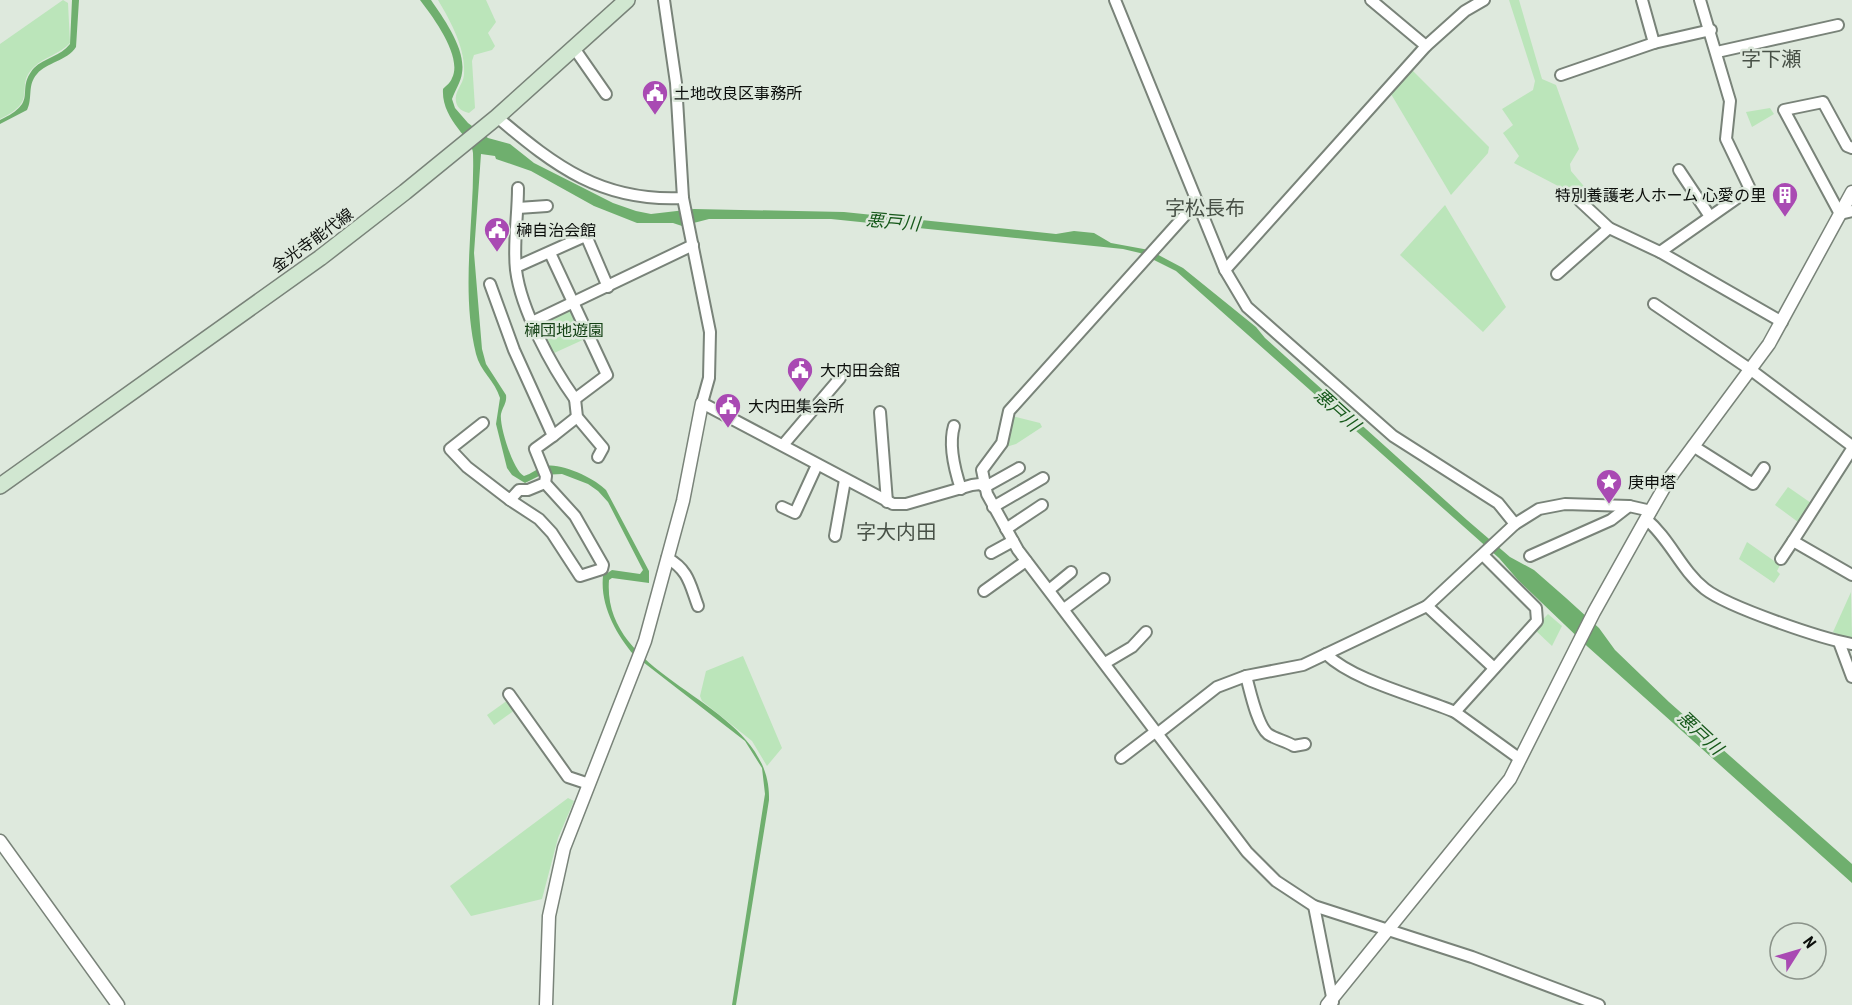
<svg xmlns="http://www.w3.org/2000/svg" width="1852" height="1005" font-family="'Roboto Condensed','Noto Sans JP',sans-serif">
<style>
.green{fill:#bbe5ba}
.water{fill:#6faf6e}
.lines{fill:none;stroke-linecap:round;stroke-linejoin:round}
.minor-casing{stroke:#798379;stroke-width:14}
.tertiary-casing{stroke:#798379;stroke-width:15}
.secondary-casing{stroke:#798379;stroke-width:18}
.minor{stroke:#fff;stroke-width:10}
.tertiary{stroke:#fff;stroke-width:12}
.secondary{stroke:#d1e7d1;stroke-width:15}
.labels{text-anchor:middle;stroke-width:5;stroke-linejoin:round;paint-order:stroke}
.poi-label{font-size:16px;fill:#0c0f0c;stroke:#dee9dd;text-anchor:start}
.street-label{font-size:16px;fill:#0c0f0c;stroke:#dee9dd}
.park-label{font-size:16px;fill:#144115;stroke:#dee9dd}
.water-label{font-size:18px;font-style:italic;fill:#17591b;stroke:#dee9dd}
.quarter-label{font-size:20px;fill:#485147;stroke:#dee9dd}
</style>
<rect width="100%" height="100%" fill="#dee9dd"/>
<g class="green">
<path d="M63 0 68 3 70 43C60 54 44 57 34 67 13 87 41 100 0 119V44Z"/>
<path d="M438 0H486L496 22 488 33 495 46 492 50 474 55 472 61 475 108 469 113C462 111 458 109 456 102 454 91 463 85 464 75 466 49 451 22 438 0Z"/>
<polygon points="1509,0 1519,0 1542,79 1556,85 1579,149 1570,164 1571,171 1588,191 1590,195 1585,200 1514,163 1519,156 1503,133 1513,125 1502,109 1533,90 1535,81"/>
<polygon points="1411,69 1489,147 1488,153 1451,195 1391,94"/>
<polygon points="1770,108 1774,114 1752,127 1746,112"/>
<polygon points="1445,205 1506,307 1483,332 1400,255"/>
<polygon points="570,309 573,310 587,338 552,354 539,329 543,321"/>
<polygon points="1012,416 1040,423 1042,427 1016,444 1006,447"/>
<polygon points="1788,487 1811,503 1798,522 1775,505"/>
<polygon points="1747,542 1780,565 1777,571 1780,574 1774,583 1739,559"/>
<polygon points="1851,592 1852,638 1849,640 1833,632"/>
<polygon points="1548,614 1562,626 1552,646 1534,629"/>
<polygon points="743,656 782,748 767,766 752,741 702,701 700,696 706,671"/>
<polygon points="508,700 515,710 494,725 487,715"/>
<polygon points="568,798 574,801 558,838 542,899 471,916 450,886"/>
</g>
<g class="water">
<path d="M72 0H79L76 47C67 61 47 62 37 74 27 85 33 98 27 110L0 124V120C41 101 14 91 34 68 44 58 61 56 70 44Z"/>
<path d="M420 0H431C444 19 466 49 462 73 461 82 455 90 452 99L455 108 468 123 488 138 510 144 534 163 613 203 636 211 651 214 694 209 844 212 1056 234 1074 231 1094 233 1111 243 1149 250 1183 268 1256 327 1265 338 1467 520 1510 557 1534 570 1566 598 1599 628 1615 650 1669 702 1852 864V883L1588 647 1518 580 1499 558 1176 271 1140 253 1123 249 831 219H709L682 226 673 223H637L594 206 531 171 496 159 495 156 481 154 474 253 482 349 486 364 506 395C507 403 503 406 501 414 499 425 513 471 524 476 531 474 538 468 545 466 561 462 596 479 606 490L649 571V583L612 578 609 580C601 685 772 699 769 800L736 1005H732L765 794 762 768 745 741 634 655C616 634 600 605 603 576L612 570 640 574 643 570 608 502 598 491 588 484 562 474 541 475 525 483 512 475 507 468 496 424 500 398C495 381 480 371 476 354 460 288 475 219 473 153 473 139 441 120 443 89 446 86 451 82 452 78 463 57 433 17 420 0Z"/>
</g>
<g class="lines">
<g class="minor-casing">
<g id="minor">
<polyline points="664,0 676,83 683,198 710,332 709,378 702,403 893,504 906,504 972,485 980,484 985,487 1019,468"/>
<polyline points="1115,0 1225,270 1247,307 1393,436 1498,503 1515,524"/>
<polyline points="1371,0 1426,46"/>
<polyline points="1642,0 1654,43"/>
<polyline points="574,48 606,94"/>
<polyline points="1717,52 1838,25"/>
<polyline points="1561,75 1654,43 1711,30"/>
<path d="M497 117C556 167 602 202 683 198"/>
<polyline points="1852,148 1847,146 1823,102 1784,110 1840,214 1852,211"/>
<polyline points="1679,170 1709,215"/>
<path d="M518 188C518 215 513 244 516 270 521 310 552 367 575 399L607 375 550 253"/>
<polyline points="1580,201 1609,228 1660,252 1782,322"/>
<polyline points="1196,203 1009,411 1002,443 982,470 987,494 1018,550 1247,852 1276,881 1314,906 1472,957 1599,1005"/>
<polyline points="518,208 547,206"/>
<polyline points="1660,252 1750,189 1726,139 1730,101 1700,0"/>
<polyline points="516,267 583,237 587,238 608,287"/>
<polyline points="1225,270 1426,46 1465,11 1484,0"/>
<polyline points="1557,274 1609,228"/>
<polyline points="490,284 514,350 553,436 577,417"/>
<polyline points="1654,304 1751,370 1852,446"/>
<polyline points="532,322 693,245"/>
<polyline points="575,399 577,417 603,448 598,457"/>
<polyline points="880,412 887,502"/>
<polyline points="483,423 450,449 467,467 510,500 519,490 528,490 545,483 546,476 535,449 553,436"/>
<path d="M954 426C948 446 955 471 961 489"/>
<polyline points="783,445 840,378"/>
<polyline points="1693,446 1753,484 1764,468"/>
<polyline points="510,500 539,519 552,533 580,576 602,569 603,565 575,516 545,483"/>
<polyline points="782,507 795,513 817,465"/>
<polyline points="993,507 1043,478"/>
<path d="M1646 519C1670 539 1681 570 1705 589 1728 607 1822 639 1852 644"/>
<polyline points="1006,529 1042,505"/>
<polyline points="835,536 845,480"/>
<polyline points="1793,541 1852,449"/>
<polyline points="991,553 1013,541"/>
<polyline points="1530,556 1611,520 1629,506"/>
<path d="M667 558C689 570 690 585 698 606"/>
<polyline points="1781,559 1793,541 1852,575"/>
<polyline points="1049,590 1071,572"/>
<polyline points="984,591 1026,561"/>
<polyline points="1427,606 1494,668"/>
<polyline points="1064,609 1104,579"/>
<polyline points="1839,642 1852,677"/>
<path d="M1326 654C1354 681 1417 696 1455 712L1537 621 1536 608 1483 555"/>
<polyline points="1105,663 1132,647 1146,632"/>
<path d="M1246 676C1250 690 1257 725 1268 734 1275 739 1286 741 1294 746L1305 744"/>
<polyline points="509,694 568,777 589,784"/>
<polyline points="1455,712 1520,759"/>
<polyline points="1157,734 1217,687 1246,676 1303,665 1427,606 1515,524 1539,509 1565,504 1629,506 1651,511"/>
<polyline points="1121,758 1155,732"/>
<polyline points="1314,906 1333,1002"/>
</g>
</g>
<g class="tertiary-casing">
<g id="tertiary">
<polyline points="0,841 118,1005"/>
<polyline points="546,1005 549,916 564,848 645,641 683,501 702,403"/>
<polyline points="1327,1005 1510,779 1594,612 1646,519 1669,479 1769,344 1852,192"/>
</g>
</g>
<g class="secondary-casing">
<polyline id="secondary" points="0,486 320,258 405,192 497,117 627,0"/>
</g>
<use href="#minor" class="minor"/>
<use href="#tertiary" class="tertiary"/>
<use href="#secondary" class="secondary"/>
</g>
<defs>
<g id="civic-pin" transform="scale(1.35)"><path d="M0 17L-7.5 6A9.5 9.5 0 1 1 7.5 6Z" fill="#a94ab3" stroke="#dee9dd"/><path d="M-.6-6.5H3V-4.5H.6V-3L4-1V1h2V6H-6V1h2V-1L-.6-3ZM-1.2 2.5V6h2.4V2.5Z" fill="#fff"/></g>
<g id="building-pin" transform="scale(1.35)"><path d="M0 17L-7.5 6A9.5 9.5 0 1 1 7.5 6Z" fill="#a94ab3" stroke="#dee9dd"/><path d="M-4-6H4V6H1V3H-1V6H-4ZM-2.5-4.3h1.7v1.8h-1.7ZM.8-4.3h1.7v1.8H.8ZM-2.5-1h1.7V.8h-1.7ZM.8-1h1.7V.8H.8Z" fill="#fff"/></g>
<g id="sight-pin" transform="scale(1.35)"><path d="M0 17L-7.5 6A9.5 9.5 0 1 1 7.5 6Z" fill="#a94ab3" stroke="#dee9dd"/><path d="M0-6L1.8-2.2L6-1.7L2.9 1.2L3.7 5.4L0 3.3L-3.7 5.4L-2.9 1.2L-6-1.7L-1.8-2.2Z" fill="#fff"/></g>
</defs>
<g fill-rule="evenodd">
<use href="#civic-pin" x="655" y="93"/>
<use href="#building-pin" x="1785" y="195"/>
<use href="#civic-pin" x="497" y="230"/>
<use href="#civic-pin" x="800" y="370"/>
<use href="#civic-pin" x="728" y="406"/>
<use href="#sight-pin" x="1609" y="482"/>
</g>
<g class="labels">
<g class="poi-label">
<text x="674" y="99">土地改良区事務所</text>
<text x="1766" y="201" text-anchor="end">特別養護老人ホーム 心愛の里</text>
<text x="516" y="236">榊自治会館</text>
<text x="820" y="376">大内田会館</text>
<text x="748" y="412">大内田集会所</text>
<text x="1628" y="488">庚申塔</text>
</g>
<g class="street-label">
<text transform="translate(312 240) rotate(-36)" y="6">金光寺能代線</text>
</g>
<g class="park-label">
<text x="564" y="336">榊団地遊園</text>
</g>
<g class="water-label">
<text transform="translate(893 222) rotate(5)" y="6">悪戸川</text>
<text transform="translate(1337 410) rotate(42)" y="6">悪戸川</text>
<text transform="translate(1700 733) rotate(43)" y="6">悪戸川</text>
</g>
<g class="quarter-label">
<text x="1771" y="66">字下瀬</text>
<text x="1205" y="215">字松長布</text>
<text x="896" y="539">字大内田</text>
</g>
</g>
<g transform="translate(1798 951) rotate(53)"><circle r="28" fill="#dee9dd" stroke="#8a9289" stroke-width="1.5"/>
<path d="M0-4.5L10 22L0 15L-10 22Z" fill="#a94ab3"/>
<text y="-9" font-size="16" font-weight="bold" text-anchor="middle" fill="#0c0f0c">N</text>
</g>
</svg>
